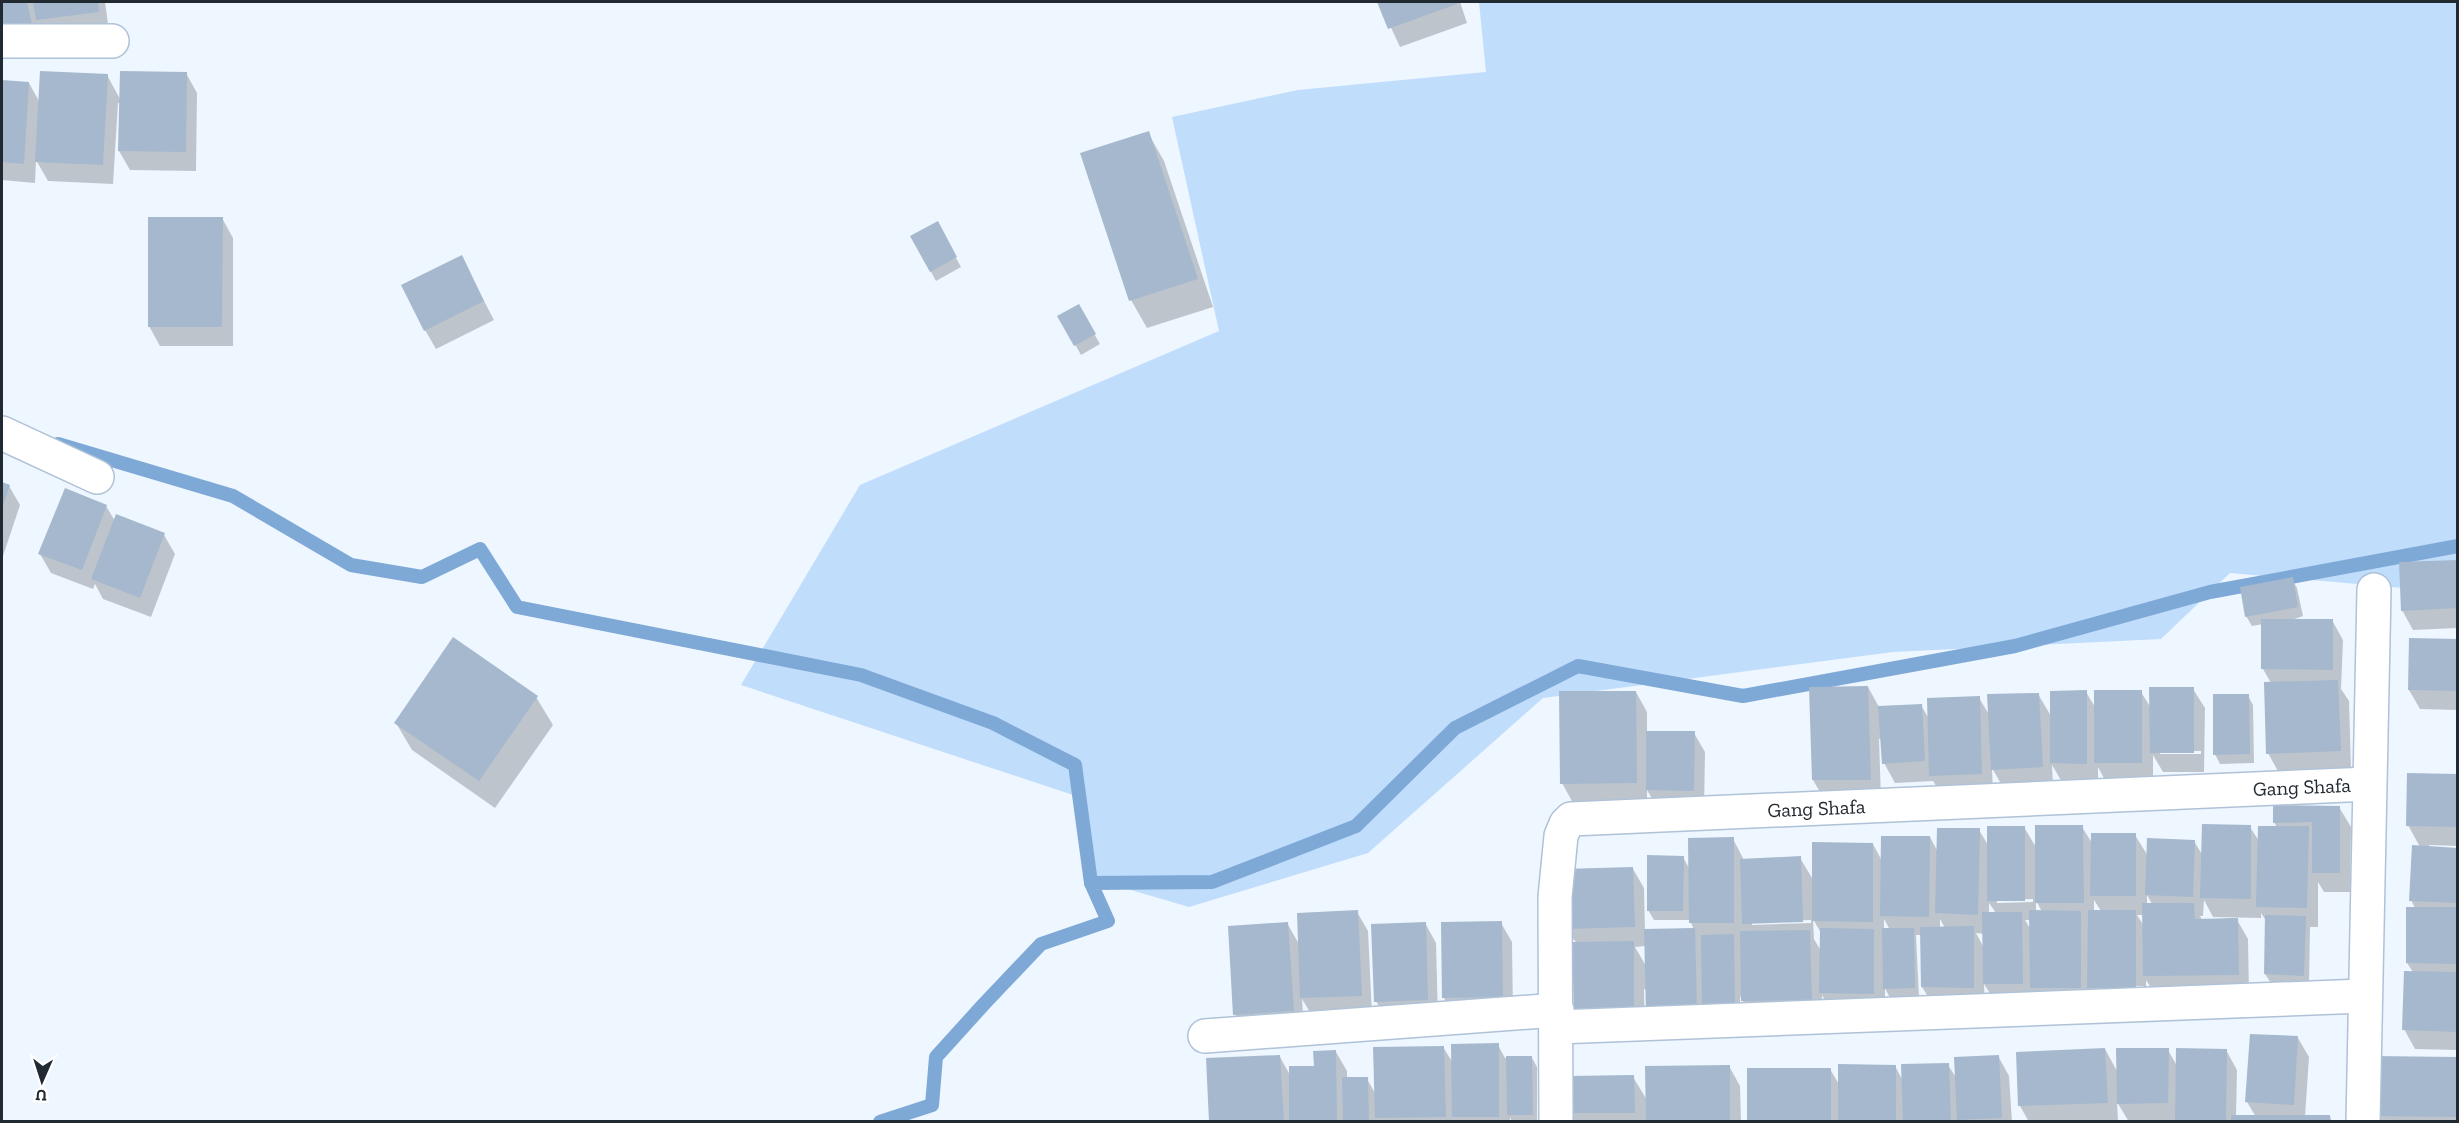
<svg xmlns="http://www.w3.org/2000/svg" width="2459" height="1123" font-family="'Zilla Slab',serif">
<style>
.green{fill:#c0ddfc}
.shadow{fill:#0003;fill-rule:evenodd}
.lines{fill:none;stroke-linecap:round;stroke-linejoin:round}
.stream{stroke:#7ea9d7;stroke-width:14}
.building{fill:#a5b8cd}
.minor-casing{stroke:#afc2d7;stroke-width:36}
.minor{stroke:#fff;stroke-width:33}
.labels{text-anchor:middle;stroke-width:4.5;stroke-linejoin:round;paint-order:stroke}
.street-label{font-size:20px;fill:#212931;stroke:#fff}
</style>
<rect width="100%" height="100%" fill="#eef6ff"/>
<polygon class="green" points="1479,2 2457,2 2458,586 2449,592 2230,573 2161,639 1893,652 1543,698 1368,853 1189,907 1090,878 1091,883 1076,796 741,685 860,485 1219,331 1172,117 1298,90 1486,72"/>
<g class="shadow">
<polygon points="2,2 105,2 109,31 48,39 38,22 43,44 2,53"/>
<polygon points="1379,2 1460,2 1467,23 1400,47"/>
<polygon points="186,73 197,93 196,171 130,170 119,151 120,103 118,103 113,184 48,181 36,160 35,183 2,180 2,81 29,83 40,103 107,75 120,99"/>
<polygon points="1148,133 1164,161 1213,307 1147,328 1131,300"/>
<polygon points="222,218 233,238 233,346 160,346 149,326"/>
<polygon points="937,223 961,267 936,281 912,237"/>
<polygon points="461,257 494,320 436,349 425,330"/>
<polygon points="1078,306 1100,344 1081,355 1059,316"/>
<polygon points="2,483 9,486 20,505 2,559"/>
<polygon points="106,506 115,521 164,535 175,554 151,617 103,599 95,584 93,589 51,573 40,554"/>
<polygon points="2458,561 2458,628 2413,630 2402,610"/>
<polygon points="2292,579 2297,588 2303,616 2289,621 2332,620 2343,640 2341,689 2349,701 2351,770 2279,773 2268,753 2271,683 2263,669 2263,624 2252,626 2246,616"/>
<polygon points="2458,640 2458,710 2420,709 2409,690"/>
<path d="M1868 687 1879 707 1921 705 1929 719 1979 698 1990 716 2038 694 2051 716 2086 692 2095 707 2141 692 2151 708 2193 689 2205 708 2204 772H2163L2153 755V782H2106L2098 767V783L2062 782 2052 765 2053 786 2004 789 1992 768 1993 793 1942 795 1933 781 1895 783 1884 763 1882 739H1879L1881 799H1824L1813 780ZM2160 751H2201V754H2160Z"/>
<polygon points="1636,692 1647,712 1647,733 1694,733 1705,752 1704,810 1659,810 1647,790 1647,802 1573,803 1562,783"/>
<polygon points="2248,696 2253,705 2254,763 2220,764 2215,754"/>
<polygon points="536,697 553,725 495,808 412,750 396,723"/>
<polygon points="2458,776 2458,846 2429,845 2429,848 2458,849 2458,1050 2415,1049 2404,1029 2413,972 2407,963 2415,908 2411,900 2420,847 2408,825"/>
<path d="M2339 807 2351 827 2350 892H2324L2318 882V927H2310L2309 985 2271 983 2265 974 2267 922 2261 913V918L2213 917 2204 900 2203 916H2200L2202 920 2236 918 2248 939 2249 994 2156 995 2146 980V1007H2043L2033 991V1003H1996L1984 984 1985 1007 1934 1006 1922 987V935H1916L1919 997 1890 998 1885 988V1013L1831 1012 1822 995V1019L1754 1020 1740 996V1013H1707L1644 989 1645 1034 1566 929 1633 869 1644 888 1645 931 1694 930 1690 920H1654L1648 910 1683 857 1690 870 1733 839 1744 860 1800 858 1814 881 1873 844 1882 861 1930 837 1938 852 1979 830 1988 845 2024 827 2037 849 2082 827 2092 843 2135 835 2148 856 2194 841 2203 856 2250 827 2259 841 2277 827 2274 822ZM2147 895 2152 904 2147 905ZM2033 899V902L1997 903V900ZM2036 900 2042 912H2036ZM2094 900 2101 911H2094ZM1989 903 1994 910 1995 913H1989ZM2137 915H2144V926ZM1813 919 1821 933V951L1814 939ZM1884 919 1890 930H1884ZM1940 919 1945 928H1940ZM1811 920V923L1752 925V922ZM2025 920H2031V930ZM1976 933 1984 934V948ZM1646 946V966L1635 947ZM2098 986H2144V989H2098Z"/>
<polygon points="1357,912 1368,931 1372,1015 1313,1017 1302,999 1304,1030 1246,1034 1235,1014 1287,923 1299,944"/>
<polygon points="1425,923 1436,943 1438,1019 1387,1021 1376,1001"/>
<polygon points="1501,923 1512,942 1513,1016 1455,1017 1444,998"/>
<polygon points="2298,1038 2309,1057 2305,1117 2330,1116 2332,1122 2129,1122 2117,1102 2118,1122 2029,1122 2020,1106 2017,1053 2105,1049 2118,1073 2168,1050 2177,1066 2226,1050 2237,1070 2236,1117 2256,1117 2247,1102"/>
<polygon points="1498,1045 1505,1058 1532,1058 1537,1067 1537,1122 1512,1122 1510,1117 1510,1122 1210,1122 1280,1057 1290,1075 1315,1067 1336,1052 1347,1071 1347,1079 1367,1079 1375,1093 1443,1047 1453,1063"/>
<polygon points="1998,1056 2009,1076 2012,1122 1749,1122 1830,1069 1840,1086 1895,1066 1903,1081 1948,1065 1957,1079"/>
<polygon points="2458,1059 2458,1122 2376,1122 2372,1115"/>
<polygon points="1729,1066 1740,1086 1741,1122 1570,1122 1575,1121 1570,1113 1633,1077 1647,1100"/>
</g>
<g class="lines">
<g class="stream">
<polyline points="58,444 233,496 351,565 422,577 480,549 517,607 861,675 993,723 1075,765 1091,883"/>
<polyline points="880,1122 932,1105 936,1057 984,1004 1041,944 1108,921 1091,883 1212,882 1356,826 1455,728 1578,666 1743,696 2015,646 2210,592 2458,546"/>
</g>
</g>
<g class="building">
<polygon points="2,2 27,2 32,25 2,31"/>
<polygon points="33,2 98,2 99,12 36,20"/>
<polygon points="1377,2 1456,2 1457,4 1388,29"/>
<polygon points="40,71 108,74 103,165 35,162"/>
<polygon points="120,71 187,72 186,152 118,151"/>
<polygon points="2,80 29,82 24,164 2,162"/>
<polygon points="1149,131 1198,279 1129,301 1080,153"/>
<polygon points="148,217 223,217 222,327 148,327"/>
<polygon points="938,221 957,257 930,272 910,236"/>
<polygon points="462,255 484,301 424,331 401,285"/>
<polygon points="1079,304 1096,334 1074,346 1057,316"/>
<polygon points="2,482 10,485 2,508"/>
<polygon points="65,488 107,505 82,570 38,554"/>
<polygon points="116,514 165,533 140,598 91,579"/>
<polygon points="2458,560 2458,608 2401,611 2399,562"/>
<polygon points="2293,577 2298,607 2245,617 2240,587"/>
<polygon points="2261,619 2333,619 2333,670 2261,669"/>
<polygon points="453,637 538,696 479,781 394,723"/>
<polygon points="2409,638 2458,639 2458,691 2408,690"/>
<polygon points="2338,680 2341,751 2266,754 2264,682"/>
<polygon points="1868,686 1871,780 1812,780 1809,687"/>
<polygon points="2149,687 2194,687 2194,753 2150,753"/>
<polygon points="2087,690 2087,764 2050,763 2050,691"/>
<rect x="2094" y="690" width="48" height="73"/>
<polygon points="1559,691 1636,691 1637,783 1560,784"/>
<polygon points="2039,693 2043,767 1991,770 1987,694"/>
<polygon points="2213,694 2249,694 2250,754 2213,755"/>
<polygon points="1980,696 1982,774 1929,776 1927,698"/>
<polygon points="1922,704 1925,761 1882,764 1878,706"/>
<polygon points="1646,731 1695,731 1694,791 1646,790"/>
<polygon points="2407,773 2458,774 2458,827 2406,826"/>
<polygon points="2273,805 2340,806 2340,873 2312,873 2312,822 2273,823"/>
<polygon points="2202,824 2251,825 2251,899 2200,898"/>
<polygon points="2035,825 2083,825 2084,903 2035,903"/>
<rect x="1987" y="826" width="38" height="75"/>
<polygon points="2258,826 2309,826 2307,908 2256,907"/>
<polygon points="1937,828 1980,828 1978,915 1935,913"/>
<polygon points="2091,833 2136,833 2136,896 2090,896"/>
<polygon points="1881,836 1930,836 1929,917 1880,916"/>
<polygon points="1734,837 1734,923 1689,923 1688,838"/>
<polygon points="2147,838 2195,840 2193,897 2145,895"/>
<polygon points="1812,842 1873,843 1873,922 1812,921"/>
<polygon points="2412,845 2458,848 2458,903 2409,901"/>
<polygon points="1647,855 1684,856 1683,911 1647,911"/>
<polygon points="1801,856 1803,922 1742,924 1740,859"/>
<polygon points="1633,867 1635,927 1564,929 1563,869"/>
<polygon points="2142,903 2194,903 2195,919 2238,918 2239,975 2143,976"/>
<polygon points="2406,907 2458,907 2458,964 2406,963"/>
<polygon points="1358,910 1362,996 1300,998 1297,913"/>
<polygon points="2029,910 2081,911 2081,988 2030,988"/>
<polygon points="2088,910 2136,910 2136,988 2087,988"/>
<polygon points="1982,912 2022,912 2023,984 1983,984"/>
<polygon points="2265,915 2306,916 2304,976 2264,974"/>
<polygon points="1502,921 1503,997 1442,998 1441,922"/>
<polygon points="1288,922 1294,1011 1233,1015 1228,926"/>
<polygon points="1426,922 1428,1000 1374,1002 1371,924"/>
<polygon points="1974,926 1974,988 1921,987 1920,927"/>
<polygon points="1695,928 1697,1011 1646,1012 1644,929"/>
<polygon points="1820,928 1874,929 1874,994 1819,993"/>
<polygon points="1882,928 1914,928 1915,988 1883,989"/>
<polygon points="1810,930 1812,1000 1741,1001 1740,931"/>
<polygon points="1734,934 1735,1004 1702,1004 1701,935"/>
<polygon points="1634,941 1634,1015 1574,1015 1572,942"/>
<polygon points="2404,971 2458,972 2458,1032 2402,1030"/>
<polygon points="2250,1034 2298,1036 2294,1105 2245,1102"/>
<polygon points="1499,1043 1499,1117 1452,1117 1451,1044"/>
<polygon points="1444,1046 1446,1117 1375,1118 1373,1047"/>
<polygon points="2105,1048 2108,1103 2018,1106 2016,1052"/>
<polygon points="2116,1048 2169,1048 2168,1103 2117,1104"/>
<polygon points="2176,1048 2227,1049 2226,1122 2175,1122"/>
<polygon points="1336,1050 1337,1122 1289,1122 1289,1066 1314,1066 1313,1051"/>
<polygon points="1280,1055 1284,1122 1209,1122 1206,1058"/>
<polygon points="1999,1055 2002,1118 1957,1120 1954,1057"/>
<polygon points="1506,1056 1532,1056 1533,1115 1507,1115"/>
<polygon points="2371,1056 2458,1057 2458,1117 2370,1116"/>
<polygon points="1949,1063 1951,1122 1903,1122 1901,1064"/>
<polygon points="1838,1064 1896,1065 1896,1122 1838,1122"/>
<polygon points="1730,1065 1730,1122 1646,1122 1645,1066"/>
<rect x="1747" y="1068" width="84" height="54"/>
<polygon points="1634,1075 1635,1113 1569,1113 1568,1076"/>
<polygon points="1342,1077 1368,1077 1369,1121 1343,1121"/>
<rect x="2231" y="1115" width="99" height="7"/>
</g>
<g class="lines">
<g class="minor-casing">
<g id="minor">
<polyline points="2,41 112,41"/>
<polyline points="2,433 97,477"/>
<polyline points="1557,1027 2363,996"/>
<polyline points="1205,1036 1557,1010"/>
<path id="s1" d="M1556 1122 1555 897 1561 836 1566 824 1571 819 2369 784"/>
<polyline points="2363,1122 2374,590"/>
</g>
</g>
<use href="#minor" class="minor"/>
</g>
<g class="labels">
<g class="street-label">
<text dy="7" stroke="none"><textPath href="#s1" startOffset="1038">Gang Shafa</textPath></text>
<text dy="7" stroke="none"><textPath href="#s1" startOffset="552">Gang Shafa</textPath></text>
</g>
</g>
<rect width="2459" height="1123" fill="none" stroke="#212931" stroke-width="6"/>
<g transform="translate(42 1081) rotate(183)" stroke="#ffffff" stroke-width="4.5" paint-order="stroke">
<path d="M0-4.5L10 22L0 15L-10 22Z" fill="#212931"/>
<text y="-9" font-size="16" font-weight="bold" text-anchor="middle" fill="#212931">U</text>
</g>
</svg>
